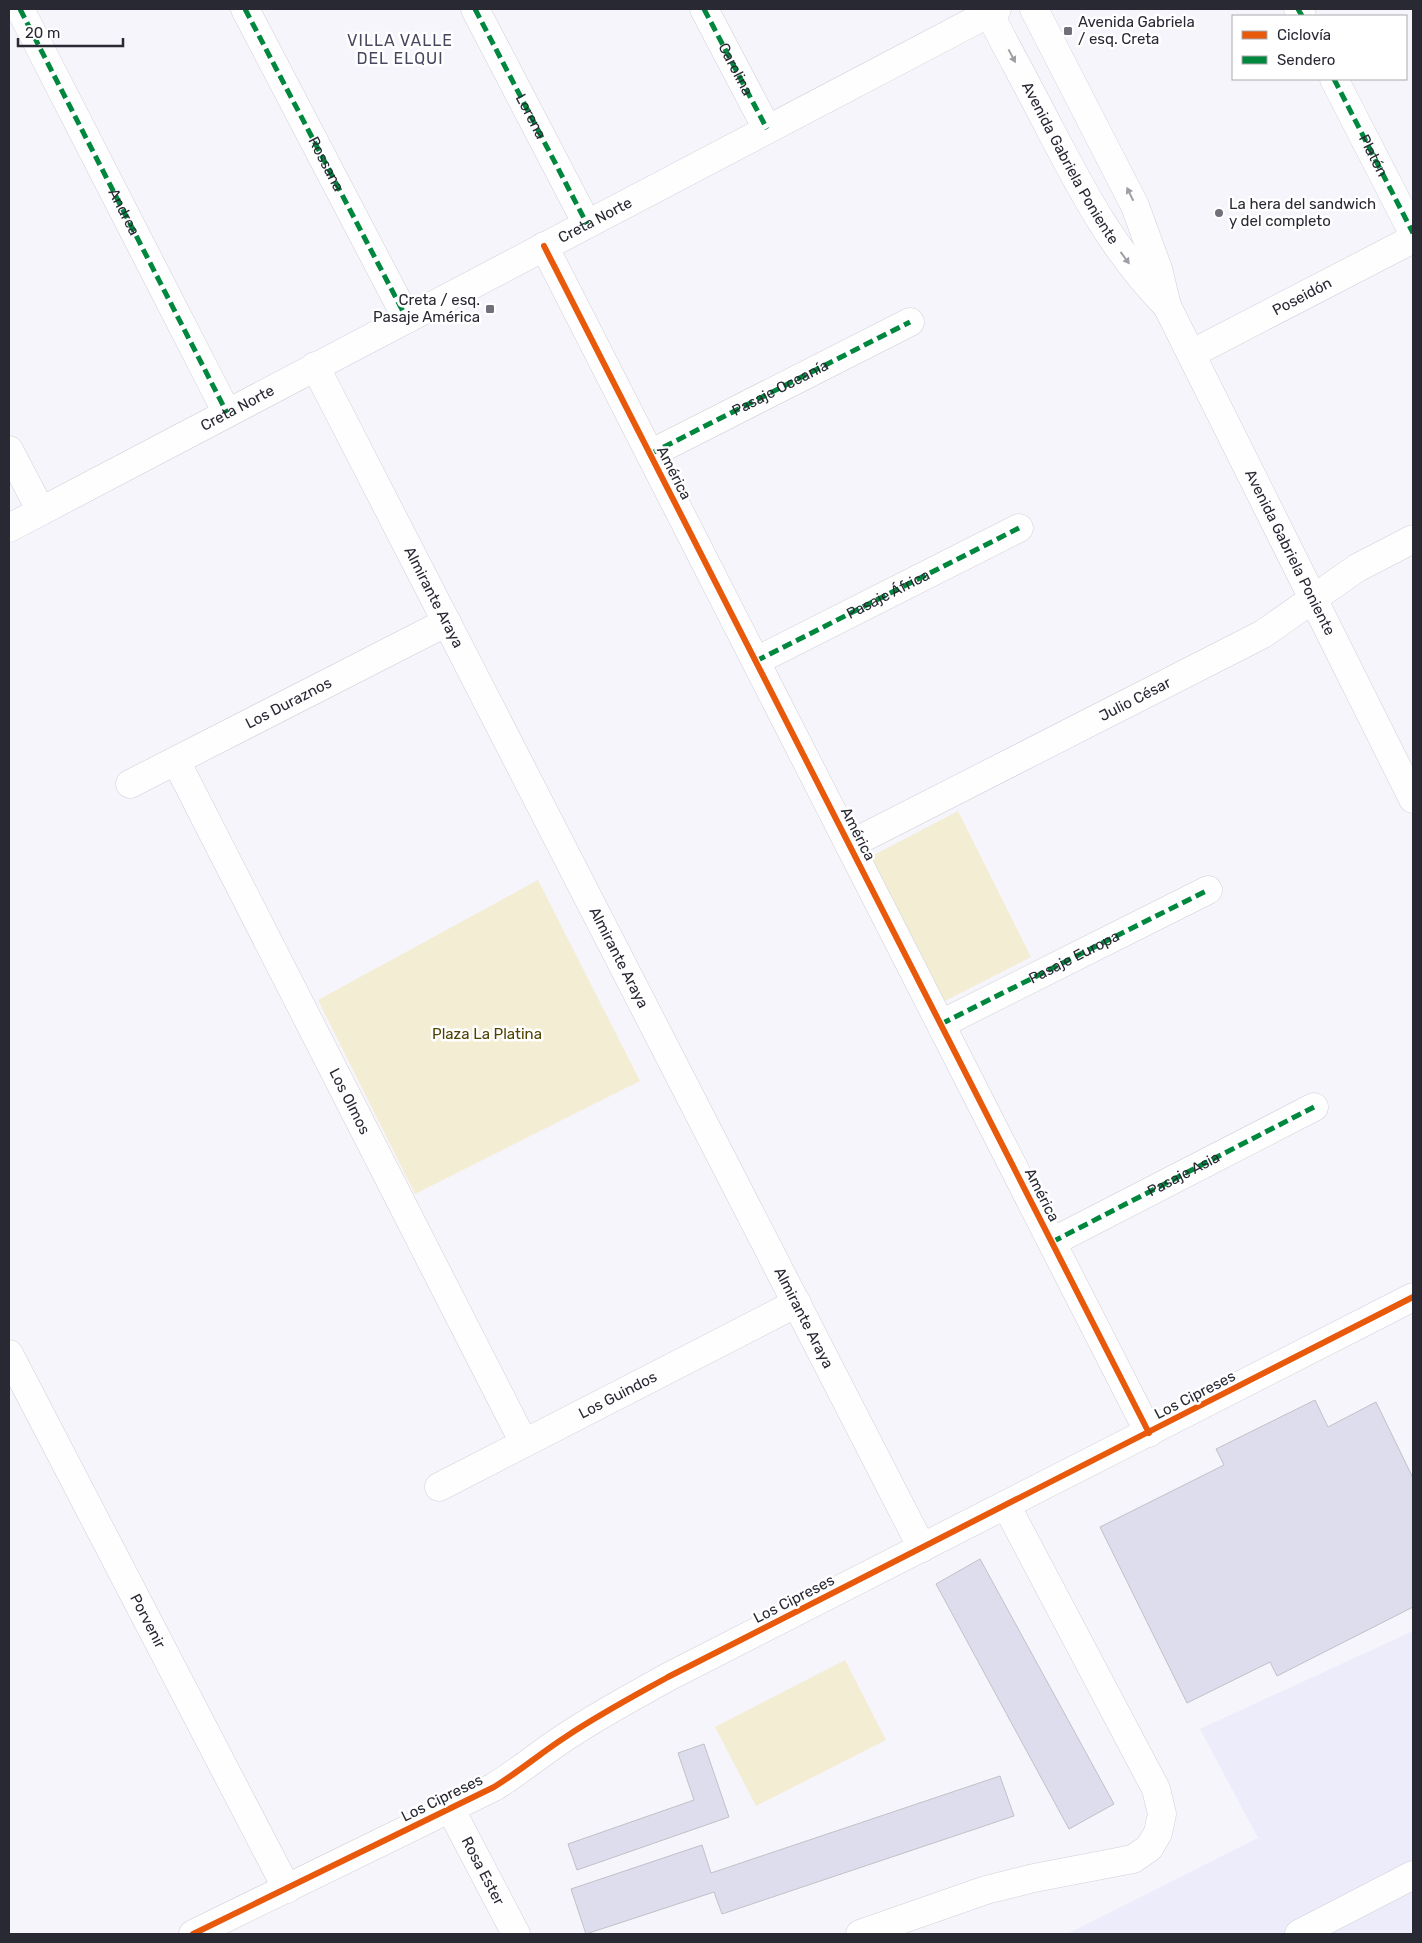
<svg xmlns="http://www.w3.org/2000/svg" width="1422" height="1943" font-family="Rubik,sans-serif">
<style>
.built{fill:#edecfb}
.green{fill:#f3edd4}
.building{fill:#deddee;stroke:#c1c0c8}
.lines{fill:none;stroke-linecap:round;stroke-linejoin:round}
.minor-casing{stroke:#d0d0d8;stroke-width:29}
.major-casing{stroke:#d0d0d8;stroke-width:29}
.minor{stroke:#fefeff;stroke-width:28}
.major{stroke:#fefeff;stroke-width:28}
.quiet{stroke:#00873e;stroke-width:5;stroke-dasharray:10 5;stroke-linecap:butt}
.cycleway-casing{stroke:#fff;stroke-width:9}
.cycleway{stroke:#e8590c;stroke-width:6}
.oneway{fill:#9e9ea4}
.poi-dot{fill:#71707a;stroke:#fff;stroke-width:2}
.labels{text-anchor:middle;stroke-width:5;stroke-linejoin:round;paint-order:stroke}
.poi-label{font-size:15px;fill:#292934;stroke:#fff;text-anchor:start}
.street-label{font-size:15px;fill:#292934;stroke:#fff}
.park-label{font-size:15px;fill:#504300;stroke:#fff}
.neighbourhood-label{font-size:16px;letter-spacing:1px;fill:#484760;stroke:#fff}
</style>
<rect width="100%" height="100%" fill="#f6f5fc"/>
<polygon class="built" points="1413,1631 1413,1934 1067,1934 1258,1838 1200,1729"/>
<g class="green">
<polygon points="958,811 1031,957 943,1002 870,857"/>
<polygon points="538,880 640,1081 415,1194 318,1000"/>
<polygon points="845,1660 886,1740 756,1806 715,1727"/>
</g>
<g class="building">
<polygon points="1315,1400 1328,1427 1376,1402 1413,1478 1413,1607 1277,1676 1270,1662 1187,1703 1100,1527 1224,1465 1216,1449"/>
<polygon points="980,1559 1114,1804 1069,1829 936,1584"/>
<polygon points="704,1744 729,1817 577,1870 568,1844 694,1800 678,1753"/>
<polygon points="1000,1776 1014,1816 722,1914 714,1892 586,1934 571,1889 702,1845 711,1873"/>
</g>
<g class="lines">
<g class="minor-casing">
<g id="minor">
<polyline points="20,9 227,413"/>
<path id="s1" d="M245 9 407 319"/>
<polyline points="475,9 587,224"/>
<path id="s2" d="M704 9 767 129"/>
<polyline points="1298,9 1302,16"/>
<polyline points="1334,79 1413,233"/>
<polyline points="544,246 1149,1433"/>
<path id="s3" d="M1191 354 1413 239"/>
<path id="s4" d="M315 366 922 1548"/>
<polyline points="9,450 41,511"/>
<path id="s5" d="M650 454 910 322"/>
<path id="s6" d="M9 528 997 9"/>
<path id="s7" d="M756 661 1019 528"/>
<path id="s8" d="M176 761 524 1443"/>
<path id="s9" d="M130 784 447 622"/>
<path id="s10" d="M849 845 1263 634 1357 568 1413 539"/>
<polyline points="941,1024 1208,890"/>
<path id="s11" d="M1052 1242 1314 1107"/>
<path id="s12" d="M9 1354 287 1889"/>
<path id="s13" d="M439 1487 797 1303"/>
<path id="s14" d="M450 1808 516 1934"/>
<path d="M193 1934 494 1787C520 1771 542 1752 567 1736 600 1714 634 1696 668 1677L1413 1297"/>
<polyline points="860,1934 986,1890 1034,1878 1133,1859 1149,1848 1158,1833 1162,1814 1156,1789 1006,1505"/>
<polyline points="1299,1934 1413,1875"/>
</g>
</g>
<g class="major-casing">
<g id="major">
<path id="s15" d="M987 9C1008 50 1030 90 1051 131 1085 196 1115 253 1167 306"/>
<path id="s16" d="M1034 9 1135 206 1158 269 1167 306 1413 799"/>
</g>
</g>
<use href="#minor" class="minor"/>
<use href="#major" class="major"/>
<g class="quiet">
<path id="s17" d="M20 9 227 413"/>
<polyline points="245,9 407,319"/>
<path id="s18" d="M475 9 587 224"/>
<polyline points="704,9 767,129"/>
<polyline points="1298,9 1302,16"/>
<path id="s19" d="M1334 79 1413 233"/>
<polyline points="650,454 910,322"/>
<polyline points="756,661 1019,528"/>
<path id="s20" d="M941 1024 1208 890"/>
<polyline points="1052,1242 1314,1107"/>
</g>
<g class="cycleway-casing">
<g id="cycleway">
<polyline points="544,246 1149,1433"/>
<path d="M193 1934 494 1787C520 1771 542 1752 567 1736 600 1714 634 1696 668 1677L1413 1297"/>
</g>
</g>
<use href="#cycleway" class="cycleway"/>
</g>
<defs><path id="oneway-solid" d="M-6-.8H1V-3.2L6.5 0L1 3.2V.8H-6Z" transform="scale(1.25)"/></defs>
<g class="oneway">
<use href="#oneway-solid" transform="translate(1012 56) rotate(62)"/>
<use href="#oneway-solid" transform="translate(1130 194) rotate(-116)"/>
<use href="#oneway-solid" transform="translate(1125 258) rotate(54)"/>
</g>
<g class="poi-dot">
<rect x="1063" y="26" width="10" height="10" rx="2.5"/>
<circle cx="1219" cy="213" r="5"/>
<rect x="485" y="304" width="10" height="10" rx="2.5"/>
</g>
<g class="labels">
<g class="poi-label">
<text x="1078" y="27">Avenida Gabriela<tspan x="1078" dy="17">/ esq. Creta</tspan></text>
<text x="1229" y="209">La hera del sandwich<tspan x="1229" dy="17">y del completo</tspan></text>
<text x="480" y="305" text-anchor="end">Creta / esq.<tspan x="480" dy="17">Pasaje América</tspan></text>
</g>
<g class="street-label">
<text dy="5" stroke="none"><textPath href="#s2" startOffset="68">Carolina</textPath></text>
<text dy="5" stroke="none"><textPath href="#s18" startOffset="121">Lorena</textPath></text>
<text dy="5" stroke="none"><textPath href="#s19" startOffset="86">Platón</textPath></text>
<text dy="5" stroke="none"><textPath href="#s15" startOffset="175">Avenida Gabriela Poniente</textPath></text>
<text dy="5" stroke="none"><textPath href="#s1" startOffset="175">Rossana</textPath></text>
<text dy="5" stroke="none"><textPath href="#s17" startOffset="228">Andrea</textPath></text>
<text dy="5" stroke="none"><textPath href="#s6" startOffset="662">Creta Norte</textPath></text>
<text dy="5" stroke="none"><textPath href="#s3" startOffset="125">Poseidón</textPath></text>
<text dy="5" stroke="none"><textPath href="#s5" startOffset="146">Pasaje Oceanía</textPath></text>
<text dy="5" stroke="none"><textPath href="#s6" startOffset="258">Creta Norte</textPath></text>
<text transform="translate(674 473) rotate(63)" y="5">América</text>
<text dy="5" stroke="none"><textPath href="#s16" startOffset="602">Avenida Gabriela Poniente</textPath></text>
<text dy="5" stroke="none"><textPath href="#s7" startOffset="148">Pasaje África</textPath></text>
<text dy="5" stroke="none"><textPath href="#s4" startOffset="260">Almirante Araya</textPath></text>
<text dy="5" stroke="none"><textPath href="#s10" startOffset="321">Julio César</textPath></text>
<text dy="5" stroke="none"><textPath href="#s9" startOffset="178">Los Duraznos</textPath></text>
<text transform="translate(858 834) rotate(63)" y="5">América</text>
<text dy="5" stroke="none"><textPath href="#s4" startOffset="665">Almirante Araya</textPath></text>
<text dy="5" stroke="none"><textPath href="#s20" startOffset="149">Pasaje Europa</textPath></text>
<text dy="5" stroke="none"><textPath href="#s8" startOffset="382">Los Olmos</textPath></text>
<text dy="5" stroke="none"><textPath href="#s11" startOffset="148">Pasaje Asia</textPath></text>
<text transform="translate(1042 1195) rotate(63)" y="5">América</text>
<text dy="5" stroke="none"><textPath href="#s4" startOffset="1070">Almirante Araya</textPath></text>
<text dy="5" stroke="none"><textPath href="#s13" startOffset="201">Los Guindos</textPath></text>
<text transform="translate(1195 1395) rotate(-27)" y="5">Los Cipreses</text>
<text transform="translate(794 1599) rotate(-27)" y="5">Los Cipreses</text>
<text dy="5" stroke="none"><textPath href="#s12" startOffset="301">Porvenir</textPath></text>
<text transform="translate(442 1798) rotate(-26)" y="5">Los Cipreses</text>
<text dy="5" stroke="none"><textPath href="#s14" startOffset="71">Rosa Ester</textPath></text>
</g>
<g class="park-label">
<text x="487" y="1039">Plaza La Platina</text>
</g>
<g class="neighbourhood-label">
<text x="400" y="46">VILLA VALLE<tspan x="400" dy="18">DEL ELQUI</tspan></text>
</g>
</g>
<rect width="1422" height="1943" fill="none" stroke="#292934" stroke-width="20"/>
<rect x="1232" y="15" width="175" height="65" fill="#ffffff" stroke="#a9a9ae"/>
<rect x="1242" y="31" width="25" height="8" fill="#e8590c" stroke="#a9a9ae"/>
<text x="1277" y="40" font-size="15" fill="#292934">Ciclovía</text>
<rect x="1242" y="56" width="25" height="8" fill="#00873e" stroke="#a9a9ae"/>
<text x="1277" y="65" font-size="15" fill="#292934">Sendero</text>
<path d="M18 38v8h105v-8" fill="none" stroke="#292934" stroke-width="2.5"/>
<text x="25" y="38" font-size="15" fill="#292934" stroke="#ffffff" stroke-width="4" paint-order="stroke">20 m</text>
</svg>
